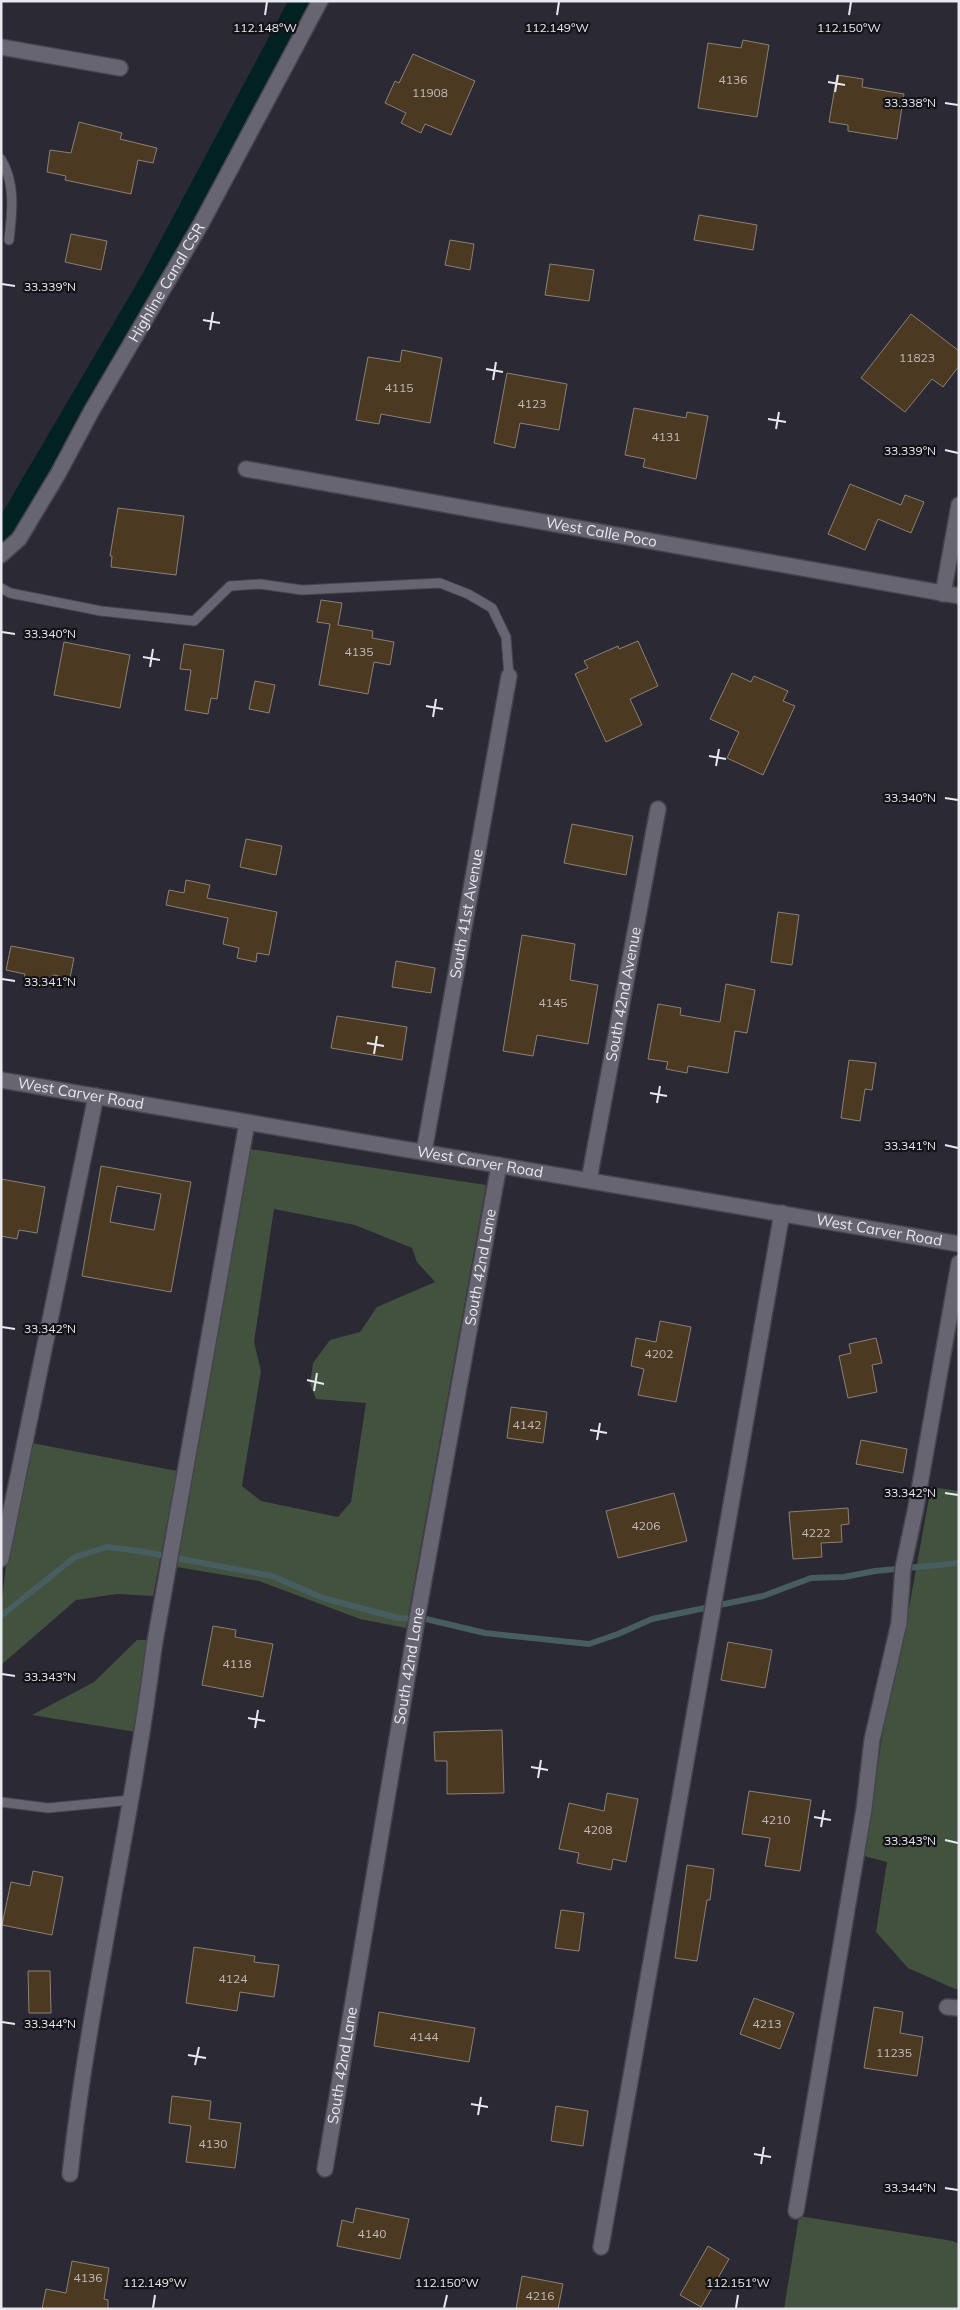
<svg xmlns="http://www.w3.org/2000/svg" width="960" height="2310" font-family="Mulish,sans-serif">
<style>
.green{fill:#42523f;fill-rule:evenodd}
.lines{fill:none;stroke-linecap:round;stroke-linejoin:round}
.stream{stroke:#475d60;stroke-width:6}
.canal{stroke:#022123;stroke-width:21}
.building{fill:#4c3921;stroke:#8a8176;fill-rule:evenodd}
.lane-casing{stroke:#46454e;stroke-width:11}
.street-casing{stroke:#46454e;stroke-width:18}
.lane{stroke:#666571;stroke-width:9}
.street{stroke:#666571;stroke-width:15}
.ticks{fill:none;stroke:#e8e8ef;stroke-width:2}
.labels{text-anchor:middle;stroke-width:4.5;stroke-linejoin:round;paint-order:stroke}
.number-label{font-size:12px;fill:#c1bcbc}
.street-label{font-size:15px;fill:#e8e8ef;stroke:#131317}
.ticks-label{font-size:12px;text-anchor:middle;fill:#e8e8ef;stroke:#131317;stroke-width:4.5;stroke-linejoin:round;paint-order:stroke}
</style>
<rect width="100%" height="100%" fill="#2a2934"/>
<g class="green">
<path d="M250 1149 486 1185 406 1628 360 1619 259 1581 177 1567ZM274 1209 355 1225 412 1248 417 1262 435 1282 377 1307 360 1332 330 1340 313 1363 310 1384 316 1399 366 1403 351 1502 338 1517 261 1501 242 1486 261 1371 254 1342Z"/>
<polygon points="32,1443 177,1471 153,1596 117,1594 76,1600 1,1665 1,1608 8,1549"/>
<polygon points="931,1487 959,1491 959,1989 955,1989 908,1968 876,1932 887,1862 864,1856 884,1724 909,1608"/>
<polygon points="137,1640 149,1640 136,1732 32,1715 94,1682"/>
<polygon points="799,2216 953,2241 959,2244 959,2309 784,2309"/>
</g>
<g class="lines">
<polyline class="stream" points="1,1616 75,1557 107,1547 139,1551 272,1576 323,1598 398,1618 426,1619 485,1633 589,1644 618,1634 652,1619 763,1596 811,1578 844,1577 875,1571 959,1563"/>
<polyline class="canal" points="1,536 154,275 300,1"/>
</g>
<g class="building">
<polygon points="743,40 769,45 757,117 698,108 708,43 741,48"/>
<polygon points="413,54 475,81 451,135 425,124 421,133 401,123 406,113 385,103 395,81 399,83"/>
<polygon points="837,75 863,79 862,87 904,94 897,139 848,131 848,125 829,122"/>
<polygon points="79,122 122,133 120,139 157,148 153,163 138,160 131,194 65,180 66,176 47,172 50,150 71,153"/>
<polygon points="699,215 757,225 753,250 694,240"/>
<polygon points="71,234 107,241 101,270 65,262"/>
<polygon points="450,240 474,244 470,270 445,265"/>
<polygon points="550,264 594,270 589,301 545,295"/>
<polygon points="911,314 959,351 959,366 943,387 932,379 905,412 861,378"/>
<polygon points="402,350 442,358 430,423 381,414 379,424 356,420 368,357 400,362"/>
<polygon points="507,373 567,384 559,430 520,423 515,448 494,443"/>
<polygon points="634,408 686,418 687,412 708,416 696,479 643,467 645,459 625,455"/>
<polygon points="850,484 901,505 905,495 924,502 911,533 878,519 865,550 828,534"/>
<polygon points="118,508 184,516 176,575 111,567 112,556 110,556"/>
<polygon points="321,600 342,603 338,625 373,631 372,638 394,642 390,665 374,662 368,694 319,685 330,624 317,622"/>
<polygon points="638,641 658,686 630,699 642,725 606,742 575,674 588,668 584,661 618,646 619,649"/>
<polygon points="64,642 130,655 120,708 54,695"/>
<polygon points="184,644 224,650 217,699 211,698 208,714 185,710 191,670 180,669"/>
<polygon points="732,673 751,682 754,676 788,691 783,701 795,706 763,775 727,758 739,732 710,719"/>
<polygon points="255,681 275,685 269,713 249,709"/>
<polygon points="572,824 633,836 626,875 564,863"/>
<polygon points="246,839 282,846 276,875 240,867"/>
<polygon points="186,880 210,885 207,898 277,912 269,955 257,953 256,962 237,958 239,948 223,944 228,918 166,905 169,890 184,893"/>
<polygon points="778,912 799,915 792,965 771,962"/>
<polygon points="522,935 575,944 570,980 598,985 588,1044 537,1035 533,1056 503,1051"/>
<polygon points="11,946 74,958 70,978 53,975 51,986 24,981 25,974 6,970"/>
<polygon points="396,961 435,968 431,993 392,987"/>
<polygon points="726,984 755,990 747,1033 735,1031 728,1073 688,1066 687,1073 666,1069 668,1062 648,1059 658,1004 681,1008 680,1015 720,1022"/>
<polygon points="337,1016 407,1027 402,1060 331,1048"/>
<polygon points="849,1060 876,1063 872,1090 865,1089 860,1121 841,1118"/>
<path d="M101 1166 191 1182 171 1292 82 1276ZM117 1186 161 1194 154 1230 110 1222Z"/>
<polygon points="1,1179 45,1187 37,1233 19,1230 17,1239 1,1236"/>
<polygon points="660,1321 691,1327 676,1402 638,1395 644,1369 631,1366 636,1338 656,1342"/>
<polygon points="876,1338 882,1363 872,1365 877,1392 848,1398 839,1356 851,1353 849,1344"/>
<polygon points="511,1407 547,1412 543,1443 507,1438"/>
<polygon points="861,1440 907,1449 903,1473 856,1464"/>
<polygon points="674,1493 687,1541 618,1558 606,1511"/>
<polygon points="848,1508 849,1524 841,1525 842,1542 821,1543 822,1557 793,1559 789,1512"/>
<polygon points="213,1626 236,1630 235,1637 273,1644 263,1697 202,1685"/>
<polygon points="728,1642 772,1650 765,1688 721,1680"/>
<polygon points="502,1730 504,1793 447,1794 447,1761 435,1761 434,1732"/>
<polygon points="749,1791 811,1800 800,1871 765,1866 770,1838 742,1834"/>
<polygon points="607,1793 638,1799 626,1862 613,1859 611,1870 577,1863 579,1853 559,1849 569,1803 604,1811"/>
<polygon points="687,1865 714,1869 710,1900 707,1900 697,1961 675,1958"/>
<polygon points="33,1871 63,1877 52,1935 2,1925 11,1882 30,1886"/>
<polygon points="561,1910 584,1913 579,1951 555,1948"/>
<polygon points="194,1947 255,1956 254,1962 279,1965 274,1997 240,1992 237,2011 186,2003"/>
<polygon points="28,1971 50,1971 51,2013 29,2013"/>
<polygon points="754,1998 794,2013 780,2049 740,2034"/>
<polygon points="874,2007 903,2012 900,2033 923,2037 917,2076 864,2068"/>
<polygon points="379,2012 475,2028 469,2062 374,2046"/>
<polygon points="172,2096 211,2101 209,2119 241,2123 235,2168 186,2162 191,2126 169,2123"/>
<polygon points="556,2106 588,2111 583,2146 551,2141"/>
<polygon points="356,2208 409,2219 400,2259 337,2246 342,2220 353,2223"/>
<polygon points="708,2246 729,2259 701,2307 680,2295"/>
<polygon points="72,2261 109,2268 104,2299 108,2300 108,2309 42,2309 46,2289 66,2293"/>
<polygon points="522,2276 563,2284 558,2309 516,2309"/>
</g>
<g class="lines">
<g class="lane-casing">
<g id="lane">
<path d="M1 159C16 184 12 213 9 240"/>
<polyline points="1,588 10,593 101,611 194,621 230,586 260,584 302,590 440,583 468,594 492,608 506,637 509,676"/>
<polyline points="1,1802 48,1808 131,1800"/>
</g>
</g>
<g class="street-casing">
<g id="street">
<polyline points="1,47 120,68"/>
<path id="s1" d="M246 469 959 596"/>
<path id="s2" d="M1 555 19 539 58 474 91 412 201 224 320 1"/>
<polyline points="943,594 959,505"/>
<path id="s3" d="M1 1080 959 1244"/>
<path id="s4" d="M424 1152 509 676"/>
<path id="s5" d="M589 1180 658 809"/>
<polyline points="1,1559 96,1096"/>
<polyline points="947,2007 959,2008"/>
<path id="s6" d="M325 2169 417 1619 499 1165"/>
<path d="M70 2174C89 1997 132 1824 154 1647L247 1123"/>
<polyline points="796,2211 864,1809 872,1740 899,1623 903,1568 916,1507 959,1263"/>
<polyline points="601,2247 782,1213"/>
</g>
</g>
<use href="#lane" class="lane"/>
<use href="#street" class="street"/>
</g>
<path class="ticks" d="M265 15 267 2M557 15 559 2M849 15 851 2M828 82 845 85M835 92 838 75M945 103 958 105M2 284 15 286M203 320 220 323M210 330 213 312M486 369 503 372M493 380 496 362M768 419 786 422M776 429 779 412M945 450 958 453M2 632 15 634M143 657 160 660M150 667 153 649M426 706 443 709M433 717 436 699M709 756 726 759M716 766 719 749M945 798 958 800M2 979 15 981M367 1043 384 1046M374 1054 377 1036M650 1093 667 1096M657 1103 660 1086M945 1145 958 1148M2 1327 15 1329M307 1380 324 1384M314 1391 317 1373M590 1430 607 1433M597 1440 600 1423M945 1493 958 1495M2 1674 15 1676M248 1718 265 1721M255 1728 258 1710M531 1767 548 1770M538 1778 541 1760M814 1817 831 1820M821 1827 824 1810M945 1840 958 1843M2 2022 15 2024M188 2055 206 2058M195 2065 199 2047M471 2104 488 2107M478 2115 481 2097M754 2154 771 2157M761 2164 764 2147M945 2188 958 2190M153 2308 155 2295M444 2308 447 2295M736 2308 738 2295"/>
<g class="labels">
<g class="number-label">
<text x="733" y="84">4136</text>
<text x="430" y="97">11908</text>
<text x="917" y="362">11823</text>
<text x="399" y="392">4115</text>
<text x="532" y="408">4123</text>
<text x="666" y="441">4131</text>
<text x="359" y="656">4135</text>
<text x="553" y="1007">4145</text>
<text x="659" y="1358">4202</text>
<text x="527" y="1429">4142</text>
<text x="646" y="1530">4206</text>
<text x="816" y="1537">4222</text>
<text x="237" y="1668">4118</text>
<text x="776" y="1824">4210</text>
<text x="598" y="1834">4208</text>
<text x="233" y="1983">4124</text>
<text x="767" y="2028">4213</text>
<text x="424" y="2041">4144</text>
<text x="894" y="2057">11235</text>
<text x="213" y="2148">4130</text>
<text x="372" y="2238">4140</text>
<text x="88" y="2282">4136</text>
<text x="540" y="2300">4216</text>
</g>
<g class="street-label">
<text dy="5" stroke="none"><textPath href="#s2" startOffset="320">Highline Canal CSR</textPath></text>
<text dy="5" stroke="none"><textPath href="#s1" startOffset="361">West Calle Poco</textPath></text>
<text dy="5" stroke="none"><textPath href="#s4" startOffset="242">South 41st Avenue</textPath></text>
<text dy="5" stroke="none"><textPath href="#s5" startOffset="189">South 42nd Avenue</textPath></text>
<text dy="5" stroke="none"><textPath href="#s3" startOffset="81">West Carver Road</textPath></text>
<text dy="5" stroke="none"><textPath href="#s3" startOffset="486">West Carver Road</textPath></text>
<text dy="5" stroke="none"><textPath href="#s3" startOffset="891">West Carver Road</textPath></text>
<text dy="5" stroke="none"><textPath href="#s6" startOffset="915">South 42nd Lane</textPath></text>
<text dy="5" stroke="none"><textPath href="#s6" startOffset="510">South 42nd Lane</textPath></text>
<text dy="5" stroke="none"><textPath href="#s6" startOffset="105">South 42nd Lane</textPath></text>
</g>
</g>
<g class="ticks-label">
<text x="265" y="32">112.148°W</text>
<text x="557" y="32">112.149°W</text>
<text x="849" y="32">112.150°W</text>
<text x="910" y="107">33.338°N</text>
<text x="50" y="291">33.339°N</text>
<text x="910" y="455">33.339°N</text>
<text x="50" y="638">33.340°N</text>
<text x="910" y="802">33.340°N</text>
<text x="50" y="986">33.341°N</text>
<text x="910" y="1150">33.341°N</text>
<text x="50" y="1333">33.342°N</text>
<text x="910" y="1497">33.342°N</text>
<text x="50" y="1681">33.343°N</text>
<text x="910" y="1845">33.343°N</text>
<text x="50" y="2028">33.344°N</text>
<text x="910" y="2192">33.344°N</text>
<text x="155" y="2287">112.149°W</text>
<text x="447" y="2287">112.150°W</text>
<text x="738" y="2287">112.151°W</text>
</g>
<rect width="960" height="2310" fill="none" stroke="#e8e8ef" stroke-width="5"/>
</svg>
